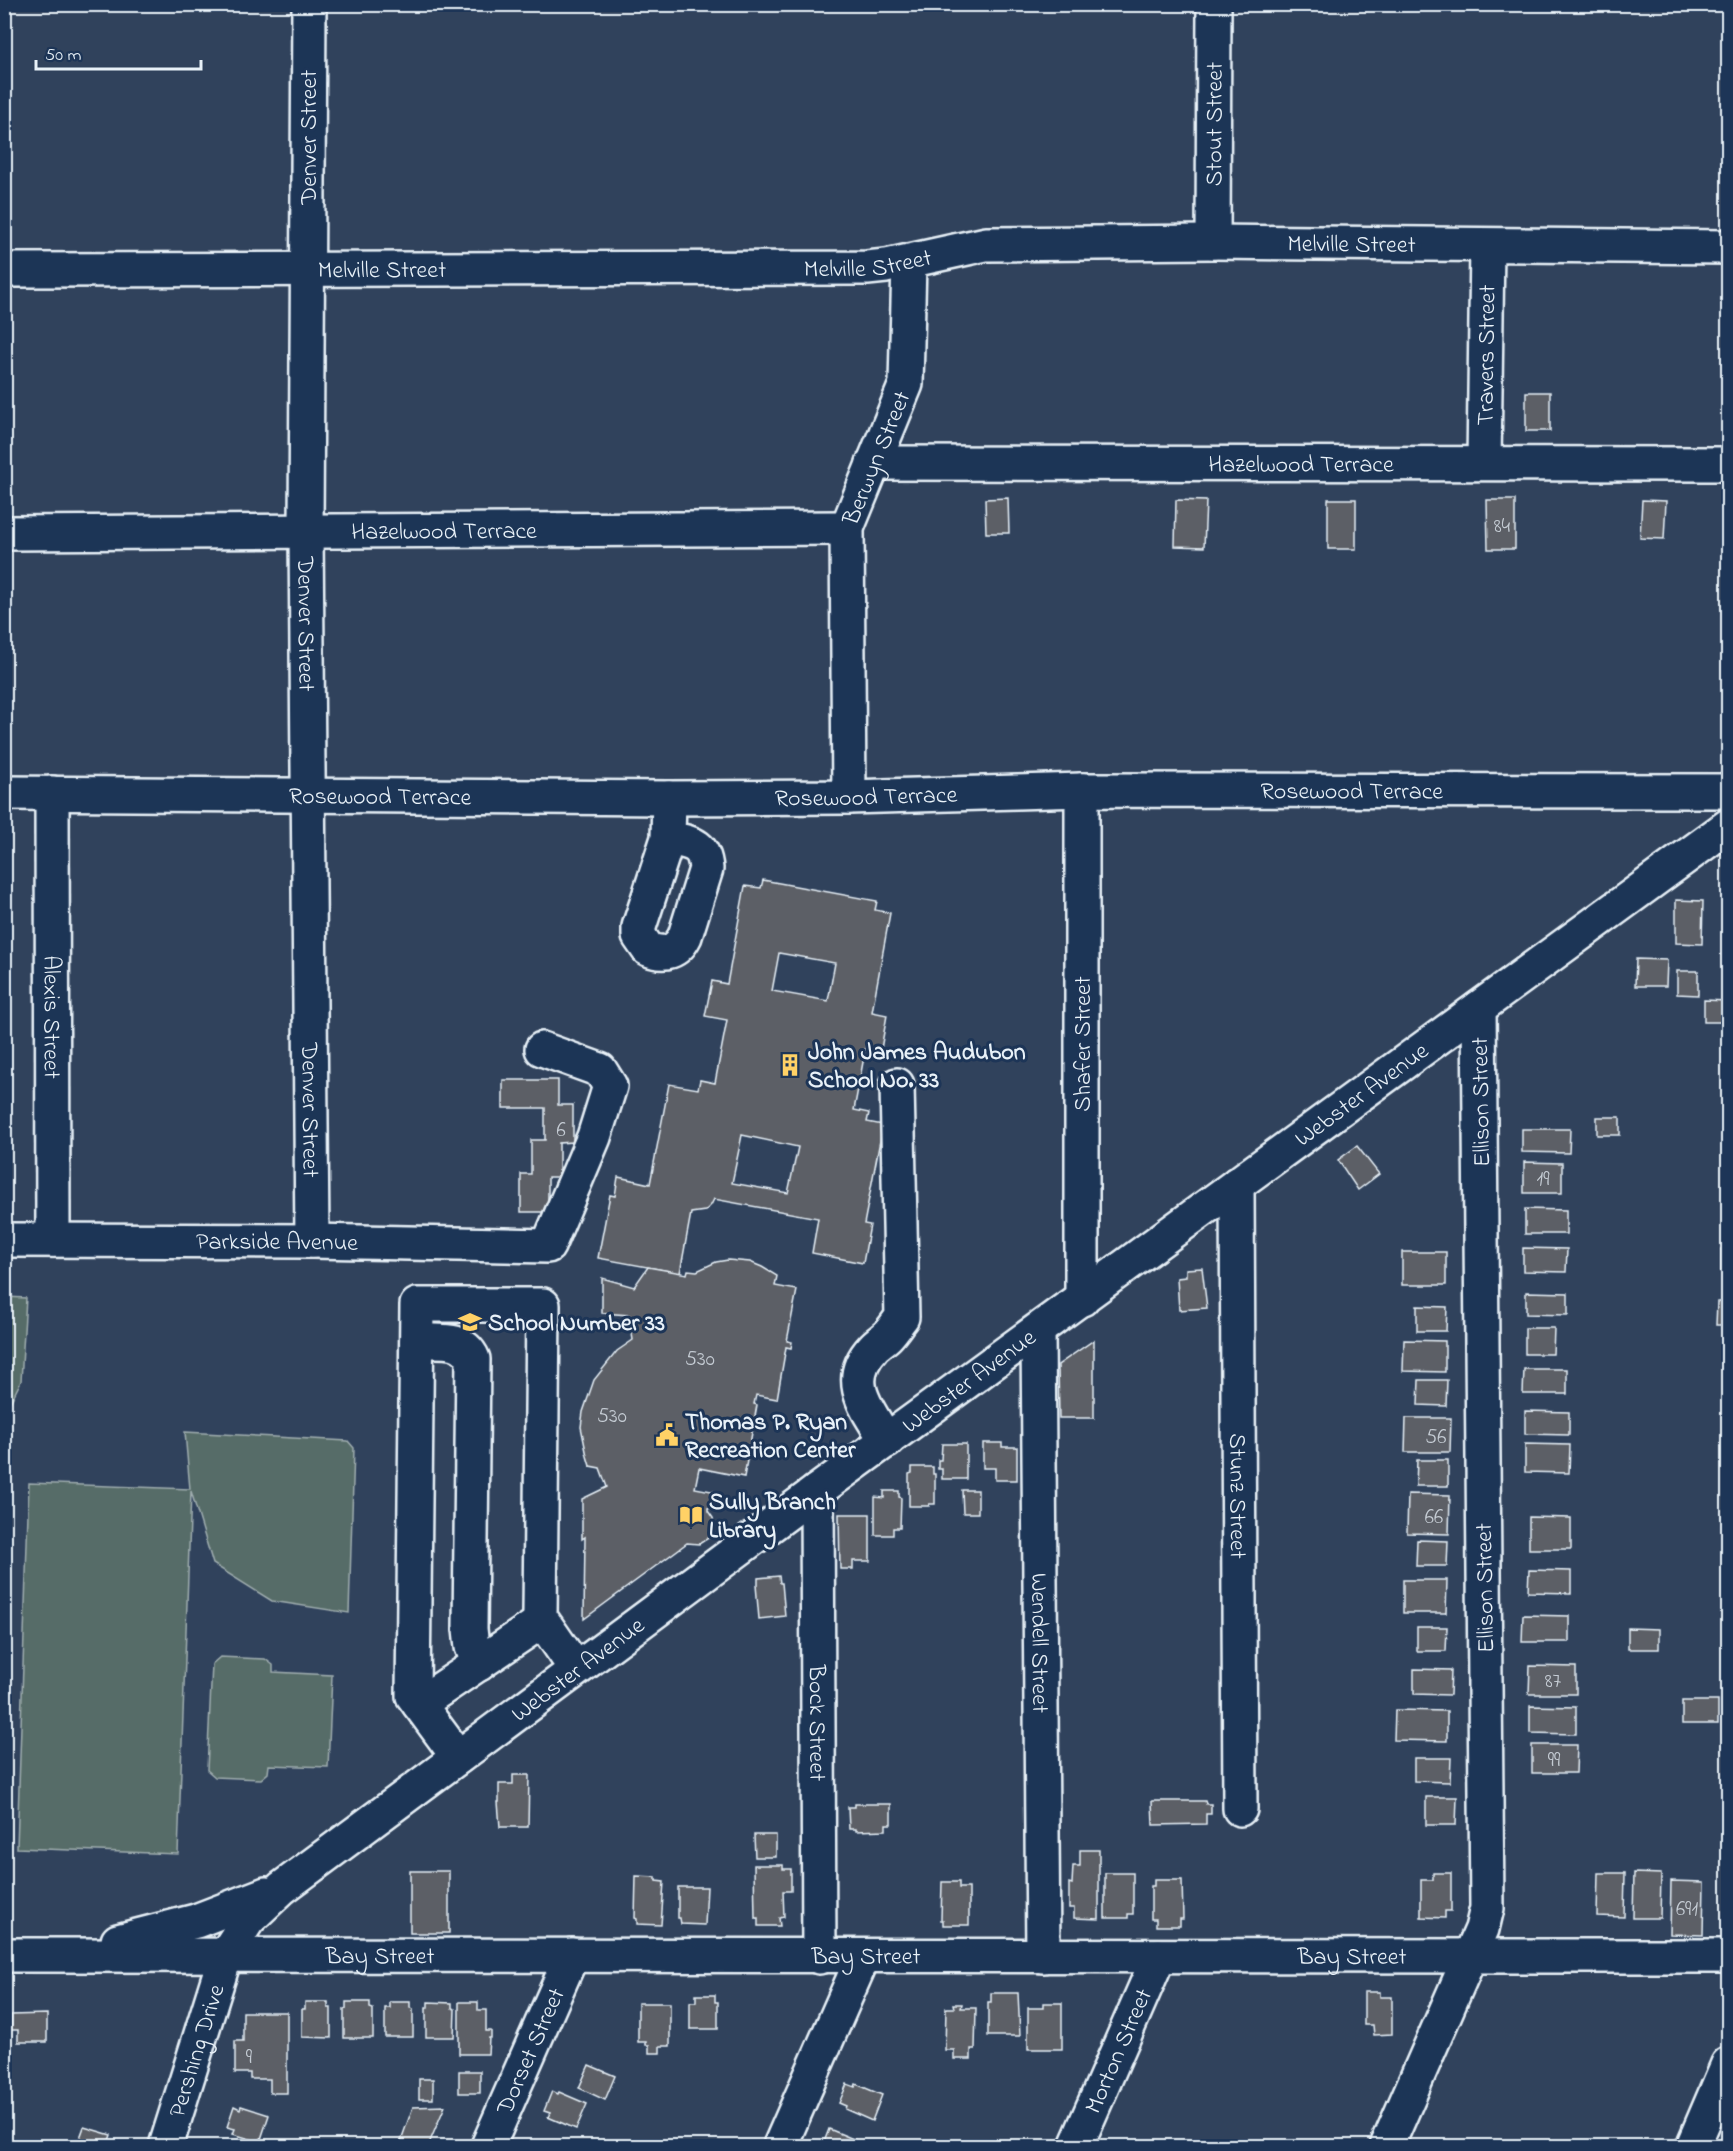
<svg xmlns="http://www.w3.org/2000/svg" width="1733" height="2151" font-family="'Indie Flower',sans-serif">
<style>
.green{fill:#576c67;stroke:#a0aeb0;stroke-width:1.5}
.building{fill:#5c5f66;stroke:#e8f1f8;stroke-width:1.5;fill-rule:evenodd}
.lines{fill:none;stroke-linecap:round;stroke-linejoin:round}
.minor-casing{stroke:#e8f1f8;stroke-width:38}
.minor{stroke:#1d3557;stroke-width:33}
.labels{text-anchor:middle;stroke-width:6;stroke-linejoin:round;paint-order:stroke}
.number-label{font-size:21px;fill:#c5ccd4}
.street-label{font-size:24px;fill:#e8f1f8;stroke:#1d3557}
.poi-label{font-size:24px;font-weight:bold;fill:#e8f1f8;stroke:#1d3557;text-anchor:start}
</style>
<rect width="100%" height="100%" fill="#30425c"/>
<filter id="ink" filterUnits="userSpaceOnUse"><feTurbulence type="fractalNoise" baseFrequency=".0167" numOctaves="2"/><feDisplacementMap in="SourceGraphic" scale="12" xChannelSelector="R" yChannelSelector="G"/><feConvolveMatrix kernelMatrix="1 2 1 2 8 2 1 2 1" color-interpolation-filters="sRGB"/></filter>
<g filter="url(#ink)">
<g class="green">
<polygon points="5,1297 26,1298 21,1381 5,1413"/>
<polygon points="185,1432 348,1441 354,1448 349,1613 272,1601 213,1564 191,1491 178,1854 17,1848 29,1483 190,1489"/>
<polygon points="220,1657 265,1659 273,1665 273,1672 332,1675 328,1767 269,1765 268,1773 261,1779 215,1777 207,1770 212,1664"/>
</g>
<g class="building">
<rect x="1526" y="392" width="24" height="39"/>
<polygon points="1008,498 1009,533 986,533 985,499"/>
<rect x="1328" y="499" width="28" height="50"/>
<polygon points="1176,500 1206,501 1204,547 1175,546"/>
<polygon points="1487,500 1515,500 1515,549 1488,549"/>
<polygon points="1642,500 1666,501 1664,539 1640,538"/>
<path d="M763 880 877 901 875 910 890 913 872 1012 887 1015 881 1049 866 1046 854 1110 869 1113 867 1122 883 1125 864 1224 870 1225 863 1263 812 1253 818 1218 714 1199 711 1205 705 1211 691 1213 680 1273 598 1258 610 1195 615 1196 618 1177 650 1184 669 1084 698 1089 700 1080 715 1083 727 1020 705 1016 712 981 727 984 745 886 761 888ZM779 953 835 963 828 1001 772 991ZM742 1135 798 1147 788 1193 732 1183Z"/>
<polygon points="1676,900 1703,901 1702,944 1676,943"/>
<polygon points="1636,959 1667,960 1666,986 1635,986"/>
<polygon points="1677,971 1698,971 1698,995 1677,994"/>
<polygon points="1704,1000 1727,1001 1727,1022 1704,1022"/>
<polygon points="503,1080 558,1080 558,1105 573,1105 573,1142 559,1143 559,1177 548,1177 548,1212 521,1212 521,1174 531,1174 531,1140 545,1140 545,1108 503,1108"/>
<rect x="1725" y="1095" width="3" height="29"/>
<rect x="1597" y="1117" width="23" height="18"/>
<polygon points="1522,1129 1570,1129 1569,1153 1522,1152"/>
<rect x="1725" y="1129" width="3" height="26"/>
<polygon points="1357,1146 1379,1174 1358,1190 1338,1160"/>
<polygon points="1524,1162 1562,1163 1562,1193 1524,1193"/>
<polygon points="1525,1209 1566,1210 1566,1234 1525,1234"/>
<polygon points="1523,1248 1567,1249 1566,1272 1523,1271"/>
<rect x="1721" y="1249" width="7" height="23"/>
<rect x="1402" y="1252" width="44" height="33"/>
<polygon points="728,1260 750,1262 762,1267 777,1276 775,1286 797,1290 787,1341 792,1342 791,1348 786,1347 777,1399 756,1395 754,1404 757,1405 744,1477 699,1468 695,1488 717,1492 714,1509 708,1508 708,1511 713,1518 714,1525 710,1537 699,1544 687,1543 584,1619 585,1537 582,1539 582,1499 607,1487 600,1468 590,1466 587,1456 581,1427 583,1412 594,1380 617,1351 633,1340 629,1315 602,1313 602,1278 634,1287 648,1267 687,1274 688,1270 697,1271 716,1262"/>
<polygon points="1202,1268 1207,1308 1179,1310 1177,1278 1186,1277 1186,1269"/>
<polygon points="1526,1292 1568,1293 1568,1315 1526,1314"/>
<polygon points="1717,1302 1728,1302 1728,1325 1716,1325"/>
<polygon points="1417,1306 1447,1307 1446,1331 1417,1331"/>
<polygon points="1525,1328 1554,1328 1553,1354 1525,1354"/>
<polygon points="1094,1340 1094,1418 1059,1418 1058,1365"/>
<polygon points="1404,1340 1445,1341 1445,1372 1403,1371"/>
<rect x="1726" y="1350" width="2" height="26"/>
<polygon points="1524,1369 1567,1369 1567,1394 1523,1394"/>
<polygon points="1419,1380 1447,1380 1446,1406 1418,1405"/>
<polygon points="1525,1411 1569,1412 1569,1435 1525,1434"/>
<polygon points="1406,1418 1451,1418 1450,1452 1405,1452"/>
<polygon points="983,1443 1002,1443 1002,1447 1017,1447 1017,1480 995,1480 995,1468 983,1468"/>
<polygon points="942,1444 966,1444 966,1479 942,1479 942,1469 938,1469 938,1460 941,1460"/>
<polygon points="1525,1444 1570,1445 1569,1473 1525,1472"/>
<polygon points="1417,1460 1448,1460 1448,1486 1416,1486"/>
<polygon points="912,1467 933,1467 933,1474 935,1474 935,1504 929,1504 929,1506 909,1506 909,1474 912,1473"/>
<polygon points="962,1490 978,1490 978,1513 963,1513"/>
<polygon points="884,1491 899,1491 899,1497 901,1498 900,1528 893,1528 893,1535 875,1535 875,1497 884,1498"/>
<polygon points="1408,1494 1450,1495 1449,1534 1407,1533"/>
<polygon points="839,1514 870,1514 870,1561 853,1561 853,1569 840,1569"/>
<polygon points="1529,1517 1571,1518 1571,1549 1529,1549"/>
<polygon points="1417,1540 1448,1541 1447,1566 1416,1566"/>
<polygon points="1529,1570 1571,1571 1571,1593 1528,1592"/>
<polygon points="779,1576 780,1583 782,1583 785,1616 759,1619 756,1585 758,1585 758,1578"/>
<polygon points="1403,1580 1447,1580 1446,1613 1403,1613"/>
<polygon points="1523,1615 1569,1616 1569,1642 1522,1642"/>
<polygon points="1417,1627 1447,1627 1446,1651 1417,1651"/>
<polygon points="1628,1628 1659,1629 1659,1649 1628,1649"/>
<rect x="1725" y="1630" width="3" height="16"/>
<polygon points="1530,1666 1576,1667 1576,1694 1529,1694"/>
<polygon points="1414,1669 1451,1670 1450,1695 1414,1694"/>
<rect x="1682" y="1701" width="36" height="23"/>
<polygon points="1530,1706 1576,1707 1576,1734 1530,1733"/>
<polygon points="1395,1710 1447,1711 1447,1741 1394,1740"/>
<polygon points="1532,1745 1577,1745 1576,1773 1532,1773"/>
<polygon points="1414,1758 1451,1758 1450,1782 1414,1781"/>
<polygon points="513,1775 529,1775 528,1827 500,1827 498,1802 499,1802 499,1784 513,1784"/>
<polygon points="1426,1797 1457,1797 1456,1825 1426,1825"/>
<polygon points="1152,1801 1205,1801 1206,1804 1211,1804 1211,1814 1206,1814 1206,1824 1153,1825"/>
<polygon points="855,1804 891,1804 891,1824 886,1824 886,1830 856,1831 856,1829 849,1829 848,1807 855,1807"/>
<polygon points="754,1835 776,1835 776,1857 755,1857"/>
<polygon points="1080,1850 1099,1850 1099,1919 1074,1918 1074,1908 1069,1908 1069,1883 1072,1884 1073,1866 1080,1866"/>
<polygon points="754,1865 783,1865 783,1869 791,1869 791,1891 783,1891 784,1917 779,1918 780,1926 758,1926 758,1918 755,1918"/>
<rect x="410" y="1871" width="39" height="62"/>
<polygon points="1105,1873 1133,1873 1133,1914 1128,1914 1128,1918 1105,1918"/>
<polygon points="1433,1873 1451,1873 1451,1911 1445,1911 1445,1918 1421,1917 1421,1880 1433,1880"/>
<polygon points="1598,1873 1625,1873 1624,1917 1597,1916"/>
<polygon points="1634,1873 1661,1874 1660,1918 1633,1918"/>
<polygon points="636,1876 656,1877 656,1881 664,1882 661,1925 637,1924 637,1919 635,1918"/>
<polygon points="1154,1880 1182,1880 1183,1919 1180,1919 1180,1926 1156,1926 1156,1919 1151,1919 1151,1886 1154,1886"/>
<polygon points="1671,1881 1704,1882 1703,1935 1670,1934"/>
<polygon points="942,1882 959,1882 959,1888 969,1888 969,1925 943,1925 943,1920 941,1920"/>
<polygon points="678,1887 707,1887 705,1925 681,1924 680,1918 678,1918"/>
<polygon points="1364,1992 1380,1992 1380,1997 1392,1997 1392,2034 1374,2035 1373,2025 1364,2025"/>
<polygon points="991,1993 1018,1993 1020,2036 988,2036 988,2002 991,2002"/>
<polygon points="696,1995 715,1995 715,2002 718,2002 718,2029 690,2029 690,2002 696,2002"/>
<polygon points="305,2002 328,2002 328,2008 331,2008 331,2038 302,2037 302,2009 305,2009"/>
<polygon points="346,2002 370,2002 370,2008 373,2009 373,2038 344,2038 344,2009 346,2009"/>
<polygon points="390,2002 410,2002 410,2008 413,2009 413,2037 385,2037 385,2008 390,2008"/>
<polygon points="428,2002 452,2003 452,2008 455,2009 454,2037 426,2037 426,2008 428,2008"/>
<polygon points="459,2002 478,2002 478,2010 486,2010 486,2031 491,2031 491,2038 489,2038 488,2054 459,2054"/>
<polygon points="638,2003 670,2003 670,2046 660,2046 660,2053 649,2053 649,2045 646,2045 646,2042 638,2042"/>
<polygon points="1043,2003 1062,2003 1062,2049 1028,2049 1028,2008 1043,2008"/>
<polygon points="953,2004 962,2004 961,2008 976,2008 975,2049 971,2049 971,2059 954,2059 954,2050 945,2050 946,2008 954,2008"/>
<polygon points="243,2012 287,2012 287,2093 270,2093 270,2079 250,2079 250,2073 235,2073 235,2041 243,2041"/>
<polygon points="47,2014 47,2042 18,2042 18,2030 11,2030 11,2015"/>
<polygon points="589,2065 615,2076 605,2100 579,2088"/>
<rect x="459" y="2071" width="21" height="22"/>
<rect x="419" y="2079" width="14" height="20"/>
<polygon points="847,2084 855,2087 856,2084 882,2095 872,2121 845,2109 846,2106 839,2103"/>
<polygon points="552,2091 558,2094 559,2092 587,2104 576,2129 548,2117 550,2113 544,2111"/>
<polygon points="234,2106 240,2109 241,2106 269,2115 260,2142 233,2134 235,2129 227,2127"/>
<polygon points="445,2106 428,2146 409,2146 400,2143 413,2107"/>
<polygon points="84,2127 111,2135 107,2146 77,2146"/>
<polygon points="829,2129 858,2141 856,2146 830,2146 831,2145 824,2142"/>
</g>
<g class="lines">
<g class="minor-casing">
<g id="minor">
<path id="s1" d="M309 4 306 532 312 1241"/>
<path id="s2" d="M1213 242 1214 4"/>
<path id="s3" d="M4 270 867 268 886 266 986 244 1213 242 1728 247"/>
<path id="s4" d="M873 463 1728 464"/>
<path id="s5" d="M1484 463 1487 246"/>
<path id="s6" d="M4 533 847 528"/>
<polyline points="1082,790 1082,1299"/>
<path id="s7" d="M4 793 669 798 849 797 1082 790 1728 791"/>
<path id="s8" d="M52 793 53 1240"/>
<path id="s9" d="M849 797 847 528 906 384 909 262"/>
<path d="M668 838C690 843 704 842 706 869L685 936C677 952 665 956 648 949L639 936V927L668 838 669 798"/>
<path id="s10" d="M1237 1184 1240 1809"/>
<path id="s11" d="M4 1240 312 1241 548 1246 594 1137 610 1086 600 1070 542 1049"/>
<path id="s12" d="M1038 1331 1043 1956"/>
<path d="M417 1341C438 1342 463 1336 473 1359L470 1629 472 1647 479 1664"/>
<path d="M887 1441C868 1410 842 1381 873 1348 877 1343 883 1340 887 1336 893 1330 897 1323 902 1317L897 1085"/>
<path id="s13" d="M817 1491 819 1957"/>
<polyline points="419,1704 542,1621"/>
<polyline points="458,1757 413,1696 417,1305 543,1305 540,1617 576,1669"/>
<polyline points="118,1941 196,1921 266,1894"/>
<path id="s14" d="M4 1955 1728 1956"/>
<path id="s15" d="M166 2146 226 1954 248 1920 282 1888 817 1491 1728 826"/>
<path id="s16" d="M488 2146 572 1955"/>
<polyline points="780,2146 863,1957"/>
<path id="s17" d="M1076 2146 1159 1956"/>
<polyline points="1387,2146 1482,1929 1487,1908 1479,1008"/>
<polyline points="1693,2146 1728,2064"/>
</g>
</g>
<use href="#minor" class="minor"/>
</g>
</g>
<defs>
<g id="building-bare" transform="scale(1.8)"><path d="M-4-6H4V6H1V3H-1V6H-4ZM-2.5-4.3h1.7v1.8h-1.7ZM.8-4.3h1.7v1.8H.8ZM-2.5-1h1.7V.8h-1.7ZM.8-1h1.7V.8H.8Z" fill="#ffd166" stroke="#1d3557" stroke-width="2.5" paint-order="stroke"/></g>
<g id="school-bare" transform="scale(1.8)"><path d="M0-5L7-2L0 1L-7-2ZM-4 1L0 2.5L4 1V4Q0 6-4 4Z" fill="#ffd166" stroke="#1d3557" stroke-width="2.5" paint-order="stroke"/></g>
<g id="civic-bare" transform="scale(1.8)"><path d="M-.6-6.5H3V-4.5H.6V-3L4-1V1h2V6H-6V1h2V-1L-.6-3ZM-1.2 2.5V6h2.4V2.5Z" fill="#ffd166" stroke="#1d3557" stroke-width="2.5" paint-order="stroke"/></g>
<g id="library-bare" transform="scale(1.8)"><path d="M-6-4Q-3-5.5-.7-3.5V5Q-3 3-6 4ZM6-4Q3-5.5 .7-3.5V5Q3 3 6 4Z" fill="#ffd166" stroke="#1d3557" stroke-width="2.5" paint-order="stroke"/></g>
</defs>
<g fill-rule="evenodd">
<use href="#building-bare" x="790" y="1065"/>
<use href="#school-bare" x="470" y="1322"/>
<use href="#civic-bare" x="667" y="1435"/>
<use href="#library-bare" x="691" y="1515"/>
</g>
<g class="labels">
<g class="number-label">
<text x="1502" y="532">84</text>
<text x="561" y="1136">6</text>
<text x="1543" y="1185">19</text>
<text x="700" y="1365">530</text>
<text x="612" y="1422">530</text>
<text x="1436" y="1443">56</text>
<text x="1434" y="1523">66</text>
<text x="1553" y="1687">87</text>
<text x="1554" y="1766">99</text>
<text x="1687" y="1915">691</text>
<text x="249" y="2063">9</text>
</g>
<g class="street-label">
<text dy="8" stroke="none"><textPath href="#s2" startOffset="118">Stout Street</textPath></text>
<text transform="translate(308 137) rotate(-90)" y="8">Denver Street</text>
<text dy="8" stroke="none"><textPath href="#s3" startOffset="1350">Melville Street</textPath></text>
<text dy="8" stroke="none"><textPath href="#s3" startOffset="864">Melville Street</textPath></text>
<text dy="8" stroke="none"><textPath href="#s3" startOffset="378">Melville Street</textPath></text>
<text dy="8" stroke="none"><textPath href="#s5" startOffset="108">Travers Street</textPath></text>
<text dy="8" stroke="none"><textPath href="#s9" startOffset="345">Berwyn Street</textPath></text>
<text dy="8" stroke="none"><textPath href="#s4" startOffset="428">Hazelwood Terrace</textPath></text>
<text dy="8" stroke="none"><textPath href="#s6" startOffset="440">Hazelwood Terrace</textPath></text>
<text dy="8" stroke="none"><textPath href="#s1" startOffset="620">Denver Street</textPath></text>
<text dy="8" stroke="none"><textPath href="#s7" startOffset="1348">Rosewood Terrace</textPath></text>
<text dy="8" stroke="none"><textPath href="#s7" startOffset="376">Rosewood Terrace</textPath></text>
<text dy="8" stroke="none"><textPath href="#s7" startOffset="862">Rosewood Terrace</textPath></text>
<text dy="8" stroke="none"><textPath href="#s8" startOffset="224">Alexis Street</textPath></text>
<text transform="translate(1082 1044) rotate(-90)" y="8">Shafer Street</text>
<text dy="8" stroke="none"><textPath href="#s15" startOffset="1628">Webster Avenue</textPath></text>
<text transform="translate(1480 1102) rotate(-91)" y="8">Ellison Street</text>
<text dy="8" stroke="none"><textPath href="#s1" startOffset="1106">Denver Street</textPath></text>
<text dy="8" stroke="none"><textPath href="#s11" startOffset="273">Parkside Avenue</textPath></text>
<text dy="8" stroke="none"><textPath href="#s15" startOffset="1142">Webster Avenue</textPath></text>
<text dy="8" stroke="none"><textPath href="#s10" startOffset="312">Stunz Street</textPath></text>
<text transform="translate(1484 1588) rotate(-91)" y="8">Ellison Street</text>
<text dy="8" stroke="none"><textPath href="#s12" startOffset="312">Wendell Street</textPath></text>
<text dy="8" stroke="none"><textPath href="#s15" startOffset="656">Webster Avenue</textPath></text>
<text dy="8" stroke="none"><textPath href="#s13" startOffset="232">Bock Street</textPath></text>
<text dy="8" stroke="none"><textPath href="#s14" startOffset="376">Bay Street</textPath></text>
<text dy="8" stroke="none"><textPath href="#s14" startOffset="1348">Bay Street</textPath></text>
<text dy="8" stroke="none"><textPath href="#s14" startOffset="862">Bay Street</textPath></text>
<text dy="8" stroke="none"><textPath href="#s15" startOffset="100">Pershing Drive</textPath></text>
<text dy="8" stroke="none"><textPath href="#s16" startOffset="104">Dorset Street</textPath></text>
<text dy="8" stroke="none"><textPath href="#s17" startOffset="104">Morton Street</textPath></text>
</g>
<g class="poi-label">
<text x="808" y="1059">John James Audubon<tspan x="808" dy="28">School No. 33</tspan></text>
<text x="488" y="1330">School Number 33</text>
<text x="685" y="1429">Thomas P. Ryan<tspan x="685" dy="28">Recreation Center</tspan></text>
<text x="709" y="1509">Sully Branch<tspan x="709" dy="28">Library</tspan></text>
</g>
</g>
<rect width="1733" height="2151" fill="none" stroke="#1d3557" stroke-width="24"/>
<rect x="12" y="12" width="1709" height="2127" fill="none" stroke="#e8f1f8" stroke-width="2" filter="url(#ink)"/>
<path d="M36 60v9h165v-9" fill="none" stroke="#e8f1f8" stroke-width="3"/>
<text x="45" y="60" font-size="18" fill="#e8f1f8" stroke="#1d3557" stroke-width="4.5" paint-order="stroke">50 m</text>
</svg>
